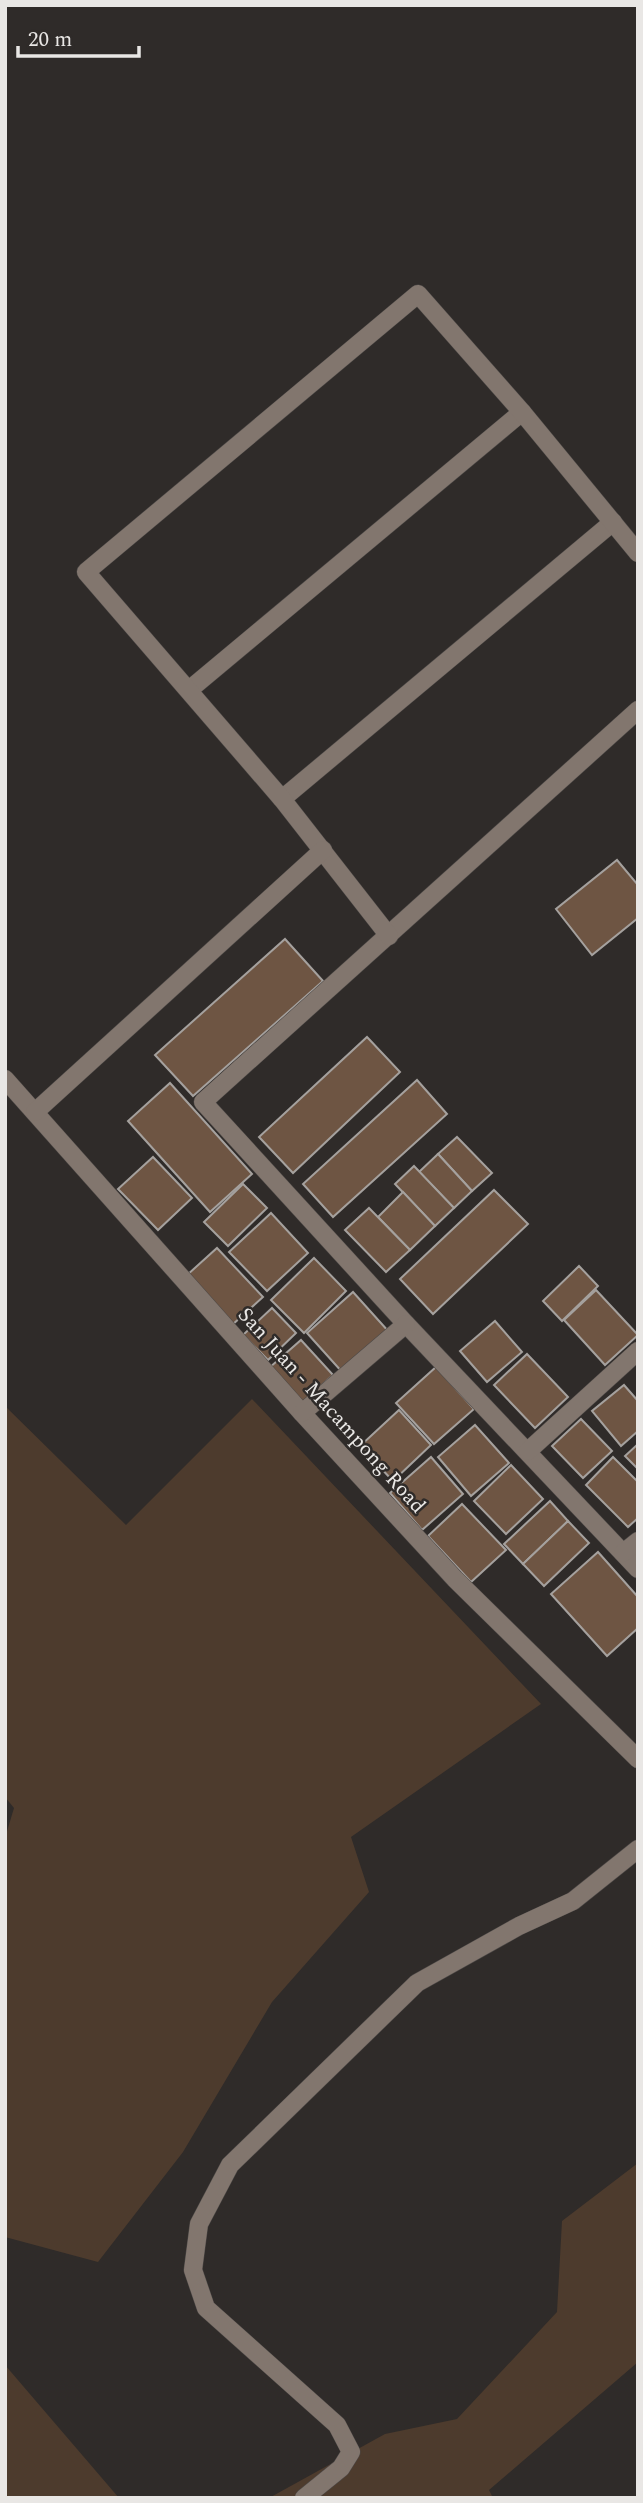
<svg xmlns="http://www.w3.org/2000/svg" width="643" height="2503" font-family="Spectral,serif">
<style>
.green{fill:#4d3b2d}
.building{fill:#6e5543;stroke:#a5a19e;stroke-width:2}
.lines{fill:none;stroke-linecap:round;stroke-linejoin:round}
.minor-casing{stroke:#4d4947;stroke-width:19}
.minor{stroke:#82766e;stroke-width:18}
.labels{text-anchor:middle;stroke-width:5;stroke-linejoin:round;paint-order:stroke}
.street-label{font-size:21px;fill:#e9e7e5;stroke:#2f2b29}
</style>
<rect width="100%" height="100%" fill="#2f2b29"/>
<g class="green">
<polygon points="252,1399 541,1704 351,1837 369,1892 272,2002 183,2152 98,2262 5,2237 5,1838 14,1808 5,1797 5,1406 126,1525"/>
<polygon points="638,2163 638,2362 489,2490 493,2498 269,2498 385,2434 457,2419 557,2312 562,2221"/>
<polygon points="5,2365 119,2498 5,2498"/>
</g>
<g class="building">
<polygon points="617,860 638,885 638,918 592,955 556,909"/>
<polygon points="285,939 323,981 193,1096 155,1055"/>
<polygon points="367,1037 400,1072 293,1173 259,1137"/>
<polygon points="417,1080 447,1114 333,1217 303,1184"/>
<polygon points="170,1083 252,1174 210,1212 128,1121"/>
<polygon points="457,1137 492,1173 472,1191 438,1154"/>
<polygon points="438,1154 472,1191 454,1208 419,1172"/>
<polygon points="153,1157 192,1198 158,1230 118,1189"/>
<polygon points="414,1166 454,1208 435,1226 395,1184"/>
<polygon points="243,1184 267,1208 228,1246 204,1222"/>
<polygon points="494,1190 528,1224 433,1314 400,1279"/>
<polygon points="403,1192 435,1226 410,1250 378,1217"/>
<polygon points="369,1208 410,1250 386,1272 345,1230"/>
<polygon points="271,1213 308,1253 267,1291 229,1252"/>
<polygon points="217,1248 263,1297 232,1325 186,1276"/>
<polygon points="314,1258 346,1291 304,1333 271,1300"/>
<polygon points="579,1266 598,1286 562,1321 543,1301"/>
<polygon points="596,1290 638,1335 605,1365 564,1320"/>
<polygon points="353,1292 389,1332 343,1373 307,1333"/>
<polygon points="272,1308 296,1333 268,1360 243,1335"/>
<polygon points="495,1321 522,1352 487,1382 460,1351"/>
<polygon points="301,1340 333,1375 301,1404 269,1368"/>
<polygon points="527,1354 568,1397 535,1428 494,1385"/>
<polygon points="436,1367 474,1409 434,1444 396,1403"/>
<polygon points="624,1385 638,1401 638,1431 621,1446 592,1411"/>
<polygon points="399,1410 431,1445 393,1481 360,1446"/>
<polygon points="581,1419 612,1451 583,1478 552,1446"/>
<polygon points="475,1425 509,1463 471,1496 438,1457"/>
<polygon points="638,1444 638,1469 625,1456"/>
<polygon points="431,1457 463,1494 422,1530 390,1493"/>
<polygon points="613,1457 638,1482 638,1518 628,1527 586,1485"/>
<polygon points="511,1465 543,1499 506,1534 474,1501"/>
<polygon points="550,1501 568,1521 523,1564 504,1544"/>
<polygon points="462,1504 506,1550 471,1582 428,1536"/>
<polygon points="568,1521 589,1543 544,1586 523,1564"/>
<polygon points="598,1552 638,1597 638,1628 607,1656 551,1594"/>
</g>
<g class="lines">
<g class="minor-casing">
<g id="minor">
<polyline points="189,690 522,412"/>
<polyline points="638,710 203,1102 406,1324 638,1569"/>
<polyline points="282,799 613,522"/>
<polyline points="389,936 282,799 86,572 418,294 522,412 638,553"/>
<polyline points="5,1079 302,1413 455,1579 638,1759"/>
<polyline points="35,1112 323,850"/>
<polyline points="302,1413 406,1324"/>
<polyline points="528,1451 638,1351"/>
<polyline points="623,1553 638,1541"/>
<polyline points="304,2498 341,2468 351,2452 337,2425 206,2308 193,2270 199,2224 230,2165 417,1983 519,1926 573,1901 638,1849"/>
</g>
</g>
<use href="#minor" class="minor"/>
</g>
<g class="labels">
<g class="street-label">
<text transform="translate(332 1410) rotate(48)" y="7">San Juan - Macampong Road</text>
</g>
</g>
<rect width="643" height="2503" fill="none" stroke="#e9e7e5" stroke-width="14"/>
<path d="M18 46v10h121v-10" fill="none" stroke="#e9e7e5" stroke-width="3.5"/>
<text x="28" y="46" font-size="21" fill="#e9e7e5" stroke="#2f2b29" stroke-width="5" paint-order="stroke">20 m</text>
</svg>
